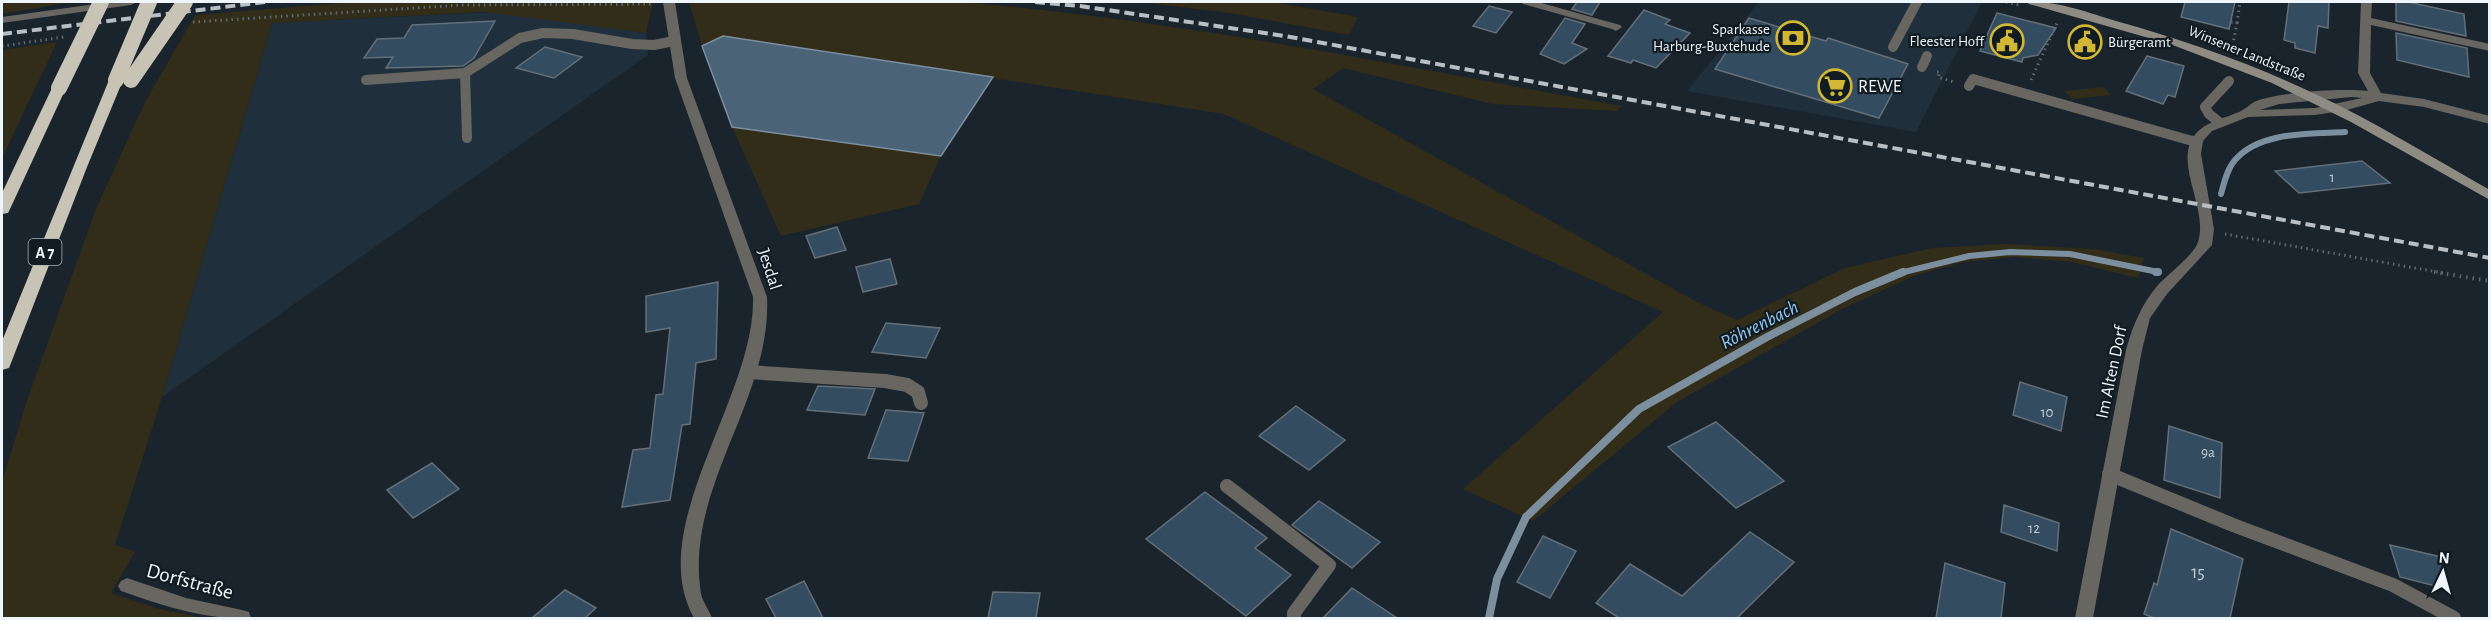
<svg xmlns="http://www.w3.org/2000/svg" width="2491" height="620" font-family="'Alegreya Sans',sans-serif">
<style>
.built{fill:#1f2f3b}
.green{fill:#322d18}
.water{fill:#4a6377;stroke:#7c8f9f;stroke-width:1.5}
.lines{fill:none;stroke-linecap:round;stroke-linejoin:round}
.stream-far1{stroke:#7c8f9f;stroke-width:6}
.stream{stroke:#7c8f9f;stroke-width:8}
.building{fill:#344c5f;stroke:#636f78;stroke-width:1.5}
.path-far1{stroke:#606970;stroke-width:3;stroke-dasharray:1.5 4;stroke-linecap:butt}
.path{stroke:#606970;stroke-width:4;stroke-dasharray:1.5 5;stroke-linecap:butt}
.lane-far1{stroke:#676660;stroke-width:10}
.lane{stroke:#676660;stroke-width:14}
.street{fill:#676660;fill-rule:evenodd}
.secondary{fill:#8e8c82;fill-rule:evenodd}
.highway{fill:#c7c4b5;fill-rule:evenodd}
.rail{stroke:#b7bfc5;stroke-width:4;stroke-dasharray:10 5;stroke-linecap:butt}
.highway-bridge{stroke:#c7c4b5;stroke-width:16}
.labels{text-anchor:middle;stroke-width:4.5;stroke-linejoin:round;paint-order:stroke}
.far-poi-label{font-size:15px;fill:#eff6fb;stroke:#111b22;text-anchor:end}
.far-street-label{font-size:15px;fill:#eff6fb;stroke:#111b22}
.number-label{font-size:15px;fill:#c0ccd4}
.shield{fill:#111b22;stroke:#acb4ba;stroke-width:1.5}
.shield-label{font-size:16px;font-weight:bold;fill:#eff6fb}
.poi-label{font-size:18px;fill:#eff6fb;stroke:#111b22;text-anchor:start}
.street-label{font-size:18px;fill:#eff6fb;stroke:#111b22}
.near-number-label{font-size:18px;fill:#c0ccd4}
.water-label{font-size:20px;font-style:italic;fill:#94c4ea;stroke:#111b22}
.near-street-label{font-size:21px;fill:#eff6fb;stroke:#111b22}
</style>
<rect width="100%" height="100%" fill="#1a242c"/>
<g class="built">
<polygon points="1759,2 1982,2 1916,132 1687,91"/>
<polygon points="491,12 646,33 648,55 162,397 272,23"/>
</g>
<g class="green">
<polygon points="2,2 72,2 2,14"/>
<polygon points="353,2 653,2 646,33 485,12 272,23 162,397 115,545 135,552 111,593 159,609 204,618 2,618 2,482 26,403 96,209 144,104 195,15"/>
<path d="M689 2H959C1181 20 1401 66 1621 106L1617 111 1493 104 1343 68 1313 89 1695 301 1737 320 1845 268 1932 248 2006 244 2093 249 2144 258 2138 278 2072 262 2015 257 1963 262 1914 276 1844 308 1677 402 1533 521 1463 489 1663 312 1224 114 723 36 702 46Z"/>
<polygon points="1139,2 1273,2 1358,17 1349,35 1230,13"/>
<polygon points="57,42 2,158 2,53 3,50"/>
<polygon points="2103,87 2111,95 2072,99 2064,91"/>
<polygon points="732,127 941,156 919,204 781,236"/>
</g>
<polygon class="water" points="723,36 993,77 941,156 732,127 702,46"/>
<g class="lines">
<g class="stream-far1">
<path d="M2221 194C2224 183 2227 169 2235 160 2260 131 2311 134 2345 132"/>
<polyline points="1900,273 1969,256 2010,252 2070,254 2158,272"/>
</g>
<g class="stream">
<polyline points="2156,272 2158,272"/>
<polyline points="1489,618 1497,579 1526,517 1639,409 1767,337 1855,292 1903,272"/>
</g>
</g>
<g class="building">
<polygon points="1577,2 1600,2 1592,15 1572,9"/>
<polygon points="2185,2 2235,2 2229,29 2181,17"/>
<polygon points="2289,2 2329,2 2328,28 2318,26 2315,53 2295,48 2295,43 2284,40"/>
<polygon points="2396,2 2408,2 2464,14 2466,36 2396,21"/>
<polygon points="1489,6 1512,12 1496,33 1473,26"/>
<polygon points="1644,10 1670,20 1665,24 1690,33 1656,68 1633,60 1631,63 1608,56"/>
<polygon points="1997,13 2056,28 2038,55 2023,58 2022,62 1980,51"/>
<polygon points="1565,18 1585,24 1572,43 1587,49 1564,64 1540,54"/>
<polygon points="1749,18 1826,41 1828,38 1908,64 1879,118 1715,69"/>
<polygon points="495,21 474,58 463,66 386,68 393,57 364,58 377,39 404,38 412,25"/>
<polygon points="2396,33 2467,48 2469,77 2397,60"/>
<polygon points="545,47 582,57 554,78 516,68"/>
<polygon points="2147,56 2184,66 2175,97 2168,95 2163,104 2126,91"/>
<polygon points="2362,161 2390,183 2299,193 2275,171"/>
<polygon points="837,227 846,250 815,258 806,236"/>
<polygon points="890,259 897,284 863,292 856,267"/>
<polygon points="718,282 716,359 696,363 690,424 682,425 670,500 622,507 633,450 650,448 656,395 663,394 670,328 646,332 646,296"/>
<polygon points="886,323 940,328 926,358 872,352"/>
<polygon points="2020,382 2067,397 2061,431 2013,415"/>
<polygon points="818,386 875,389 865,415 807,410"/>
<polygon points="1296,406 1345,440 1309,470 1259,436"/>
<polygon points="886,410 924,413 908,461 868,458"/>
<polygon points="1716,422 1784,481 1736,508 1668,447"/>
<polygon points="2169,426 2222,443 2220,498 2164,480"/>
<polygon points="432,463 459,489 413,518 387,490"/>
<polygon points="1205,492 1267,538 1255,548 1291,575 1246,616 1146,539"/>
<polygon points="1319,501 1380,542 1352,568 1292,525"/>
<polygon points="2004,505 2059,523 2057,551 2001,532"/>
<polygon points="2171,529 2243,559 2230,618 2154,618 2144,614 2154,583 2157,585"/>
<polygon points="1750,532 1794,562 1737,618 1619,618 1596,603 1630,564 1682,596"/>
<polygon points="1543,536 1576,551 1550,598 1517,582"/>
<polygon points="2390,545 2441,557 2451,590 2400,577"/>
<polygon points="1945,563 2005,583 2001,618 1936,618"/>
<polygon points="804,581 823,618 776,618 766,599"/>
<polygon points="1352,588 1397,618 1323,618"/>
<polygon points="565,590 596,608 585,618 532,618"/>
<polygon points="993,592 1040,593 1036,618 988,618"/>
</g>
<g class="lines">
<g class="path-far1">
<polyline points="2006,2 2019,5"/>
<polyline points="193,22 462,5 653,4"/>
<polyline points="2231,22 2237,23 2232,48"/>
<polyline points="2237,23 2240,2"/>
<polyline points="2,46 64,37"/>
<polyline points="1937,72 1940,72 1938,77 1954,82"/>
<polyline points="2031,80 2058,21"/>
<polyline points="2225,234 2443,273"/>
</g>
<polyline class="path" points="2434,272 2490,281"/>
<g class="lane-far1">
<polyline points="1893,47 1917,2"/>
<polyline points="1922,67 1927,56"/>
<polyline points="465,73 467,138"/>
<polyline points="366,80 465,73 520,38 543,33 573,34 632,44 654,45 674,41"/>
<polyline points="1969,86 1973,79 2196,142"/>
<polyline points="2219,122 2209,114 2205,107 2229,81"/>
</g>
<g class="lane">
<polyline points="747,372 885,381 907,385 918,392 921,403"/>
<polyline points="2109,474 2233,525 2393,585 2454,618"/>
<polyline points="1227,486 1329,565 1294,613 1294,618"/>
</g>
<g class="street">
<polygon points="110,2 137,2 131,5 2,23 2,17"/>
<path d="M663 2H675L687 78 767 297C772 400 684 487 701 594 703 602 709 610 712 618H694C643 526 756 397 753 297L675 78Z"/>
<polygon points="1521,2 1538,2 1620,25 1622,27 1616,31 1612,29 1523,4"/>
<path d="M2361 2H2372L2371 18 2490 44V51L2371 25 2370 73 2381 93 2424 99 2490 116V124L2424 107 2379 101 2347 110 2315 115 2248 117 2212 131 2203 141 2201 154 2214 229 2212 245 2167 294 2150 318 2142 350 2093 618H2075L2126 350C2133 325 2141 305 2158 285 2167 275 2195 254 2198 242 2207 214 2184 179 2188 151 2193 124 2217 121 2239 112 2244 110 2249 105 2254 102 2278 92 2342 88 2368 91L2358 73ZM2352 97 2362 98 2315 108 2260 110 2279 104Z"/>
<path d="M127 578 186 598 242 610 249 612 251 618C205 620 164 606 121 591L118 586 121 581Z"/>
</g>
<path class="secondary" d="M2027 2C2055 0 2089 13 2116 21 2184 40 2250 63 2313 93 2374 121 2431 157 2490 190V200L2351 122 2272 83 2170 44 2029 4Z"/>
<g class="highway">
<polygon points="116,76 123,80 87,167 11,363 9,368 2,370 2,341 109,80"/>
<polygon points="59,84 66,88 10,209 8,213 2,214 2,193 52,88"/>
</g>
<g class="rail">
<polyline points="1035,2 1080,6 1285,36 2490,258"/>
<polyline points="2,34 265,2"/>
</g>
<g class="highway-bridge">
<polyline points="116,80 149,2"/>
<polyline points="131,80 185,2"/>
<polyline points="59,88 101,2"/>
</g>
</g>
<defs>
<g id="bank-ring" transform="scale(1.725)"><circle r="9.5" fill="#111b22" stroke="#d2b736" stroke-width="1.5"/><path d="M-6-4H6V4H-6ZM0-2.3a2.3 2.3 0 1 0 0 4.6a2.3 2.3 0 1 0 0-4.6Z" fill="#d2b736"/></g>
<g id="civic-ring" transform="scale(1.725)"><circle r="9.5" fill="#111b22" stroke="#d2b736" stroke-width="1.5"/><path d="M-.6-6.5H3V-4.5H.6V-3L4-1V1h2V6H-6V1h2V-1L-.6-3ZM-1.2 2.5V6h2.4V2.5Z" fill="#d2b736"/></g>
<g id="supermarket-ring" transform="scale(1.725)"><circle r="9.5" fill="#111b22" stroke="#d2b736" stroke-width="1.5"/><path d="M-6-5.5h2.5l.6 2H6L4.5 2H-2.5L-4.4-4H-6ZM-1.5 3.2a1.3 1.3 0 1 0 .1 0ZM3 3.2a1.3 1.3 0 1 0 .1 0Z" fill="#d2b736"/></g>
</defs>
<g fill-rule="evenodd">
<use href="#bank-ring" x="1793" y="38"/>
<use href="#civic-ring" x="2007" y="41"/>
<use href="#civic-ring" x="2085" y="42"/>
<use href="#supermarket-ring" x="1835" y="86"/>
</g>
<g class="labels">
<g class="far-poi-label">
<text x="1770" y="34">Sparkasse<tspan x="1770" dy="17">Harburg-Buxtehude</tspan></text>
<text x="1984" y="46">Fleester Hoff</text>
<text x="2108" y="47" text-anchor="start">Bürgeramt</text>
</g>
<g class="far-street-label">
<text transform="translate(2247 53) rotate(22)" y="5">Winsener Landstraße</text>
</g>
<g class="number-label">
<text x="2332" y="182">1</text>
<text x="2047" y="417">10</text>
<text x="2208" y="457">9a</text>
<text x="2034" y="533">12</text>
</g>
<rect class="shield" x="28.5" y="239" width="33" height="26" rx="4.5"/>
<g class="shield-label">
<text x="45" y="258">A 7</text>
</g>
<g class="poi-label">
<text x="1858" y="92">REWE</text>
</g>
<g class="street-label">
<text transform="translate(770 269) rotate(72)" y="6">Jesdal</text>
<text transform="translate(2111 372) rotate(-78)" y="6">Im Alten Dorf</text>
</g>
<g class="near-number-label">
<text x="2198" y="578">15</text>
</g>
<g class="water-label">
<text transform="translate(1759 324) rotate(-27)" y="7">Röhrenbach</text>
</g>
<g class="near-street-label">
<text transform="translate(190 581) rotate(15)" y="7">Dorfstraße</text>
</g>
</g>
<rect width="2491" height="620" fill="none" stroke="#eff6fb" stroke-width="6"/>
<g transform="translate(2443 572) rotate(5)" stroke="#111b22" stroke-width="4.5" paint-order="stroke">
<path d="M0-4.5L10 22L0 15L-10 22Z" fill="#eff6fb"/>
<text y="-9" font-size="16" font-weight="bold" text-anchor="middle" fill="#eff6fb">N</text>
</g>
</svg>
